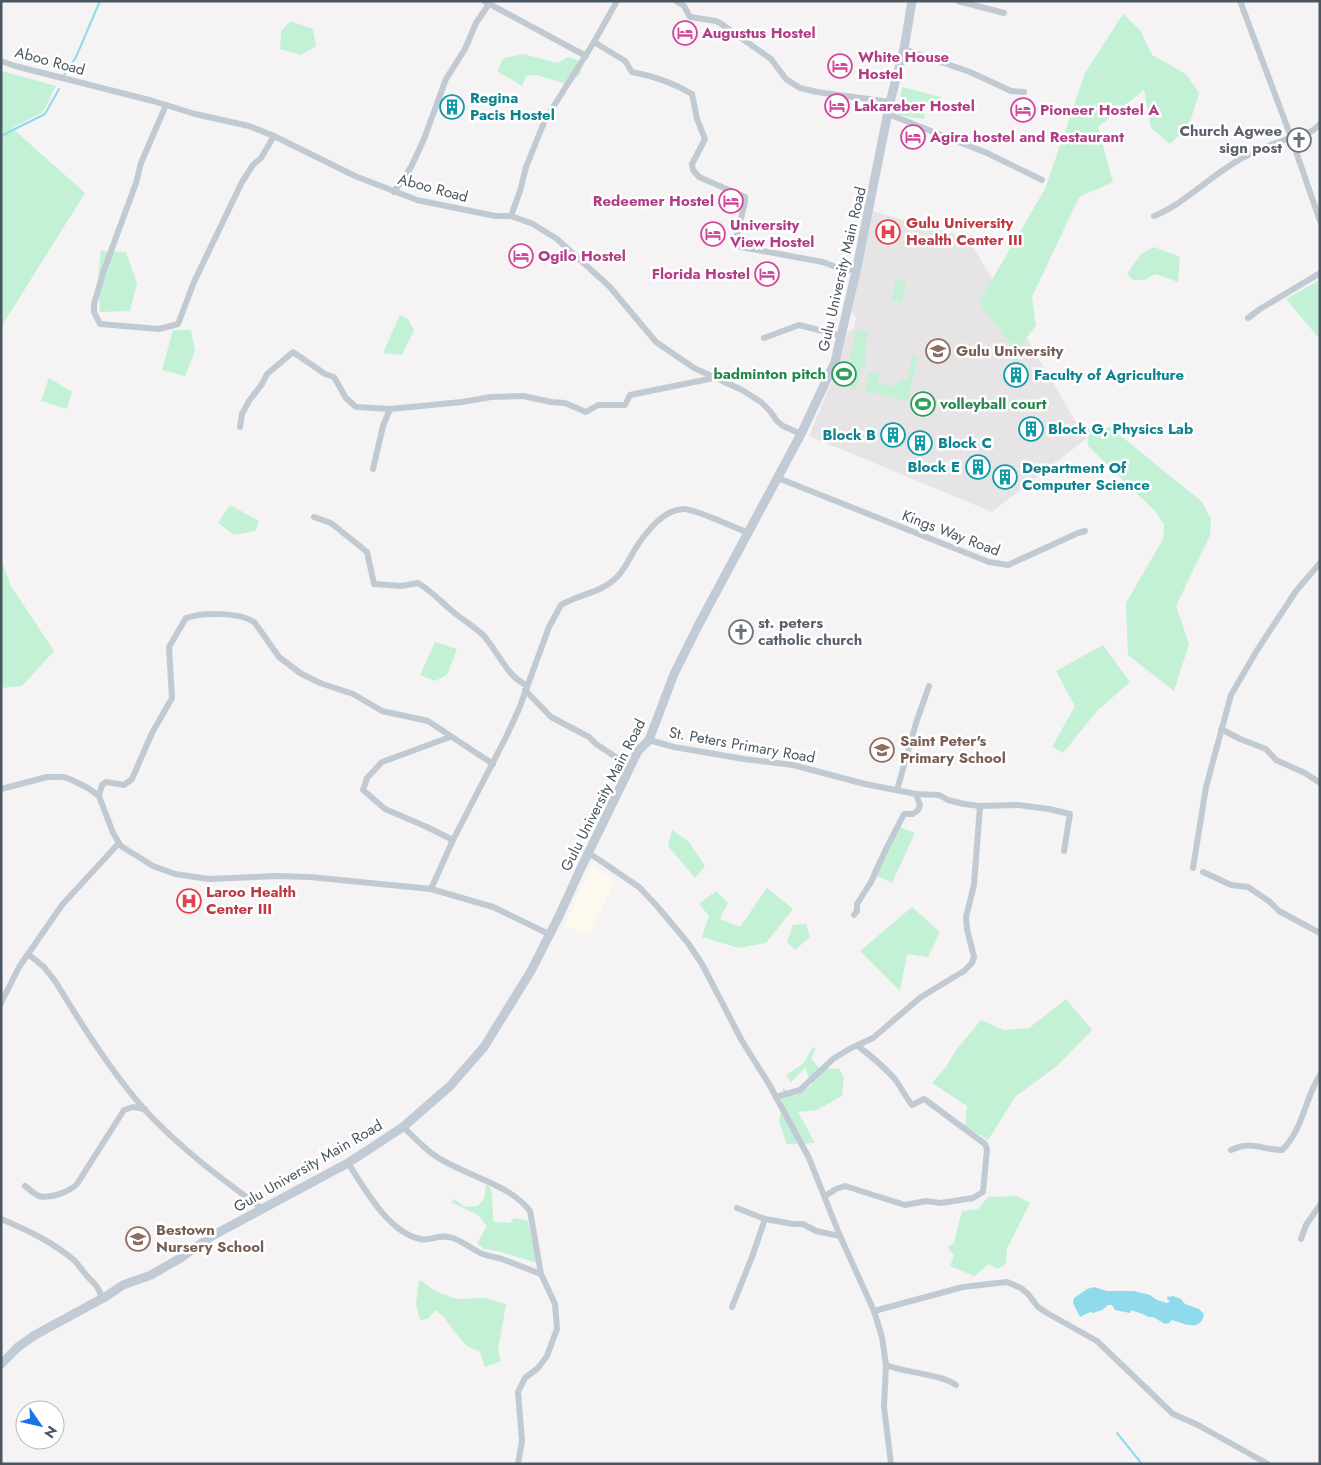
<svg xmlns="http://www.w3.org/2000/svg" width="1321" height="1465" font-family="Jost,sans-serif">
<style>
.commercial{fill:#fdf9ef}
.education{fill:#e6e4e5}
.green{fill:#c3f1d5}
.water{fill:#90daee}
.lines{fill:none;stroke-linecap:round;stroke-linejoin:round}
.stream{stroke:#90daee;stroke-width:2}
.street{stroke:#c1cad2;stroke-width:6}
.secondary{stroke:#c1cbd6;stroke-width:9}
.labels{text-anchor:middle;stroke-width:5;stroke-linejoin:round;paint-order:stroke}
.hotel-label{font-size:15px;font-weight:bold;fill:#b23c85;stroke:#fff;text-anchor:start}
.street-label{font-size:15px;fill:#4a5661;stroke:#fff}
.culture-label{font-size:15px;font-weight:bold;fill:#0d838f;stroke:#fff;text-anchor:start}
.worship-label{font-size:15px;font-weight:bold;fill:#5b616d;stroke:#fff;text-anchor:end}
.health-label{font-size:15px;font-weight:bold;fill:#be3a42;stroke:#fff;text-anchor:start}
.education-label{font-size:15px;font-weight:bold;fill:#785e54;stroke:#fff;text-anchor:start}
.leisure-label{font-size:15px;font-weight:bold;fill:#27864d;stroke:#fff;text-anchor:end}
</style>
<rect width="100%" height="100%" fill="#f5f3f3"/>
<polygon class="commercial" points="592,865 615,880 590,935 563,926"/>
<polygon class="education" points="872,211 968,238 1086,439 992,512 809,436 837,369 847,333 854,328 856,318 851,310"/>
<g class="green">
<polygon points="1123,14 1140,30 1152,55 1186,74 1199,93 1189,125 1170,144 1151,128 1144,90 1098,127 1113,182 1079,197 1032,297 1036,325 1016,352 979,302 1045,189 1085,73"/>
<polygon points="290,21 313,29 316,46 301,55 280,49 281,32"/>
<polygon points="523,54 558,63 568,57 583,62 580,74 569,85 537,75 526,76 522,86 497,71 504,58"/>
<polygon points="1,71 56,86 43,112 12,128 85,193 1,327"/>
<polygon points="902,87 941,97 942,107 926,105 924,119 897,115"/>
<polygon points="1154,247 1180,257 1178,282 1156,274 1144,280 1133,280 1127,274 1141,254"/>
<polygon points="101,251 126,252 137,283 130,311 100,312 98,276"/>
<polygon points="895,280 906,281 902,303 892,300"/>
<polygon points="1320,280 1320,336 1318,337 1286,299"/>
<polygon points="400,315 408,319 414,330 402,355 383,353"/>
<polygon points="857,329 868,332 864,355 867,355 864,368 861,367 856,389 845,386 843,378 844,374 850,358"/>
<polygon points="173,330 191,330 195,351 185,376 162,370"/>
<polygon points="913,355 918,356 908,401 865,391 869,372 879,374 878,383 895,387 896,383 900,383 901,379 907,381"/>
<polygon points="49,378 72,392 67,409 41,401"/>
<polygon points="1110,427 1202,502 1211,519 1210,535 1176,606 1189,644 1174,691 1128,655 1126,603 1163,539 1164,524 1156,512 1088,446 1087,429"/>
<polygon points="230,505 259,521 255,531 234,535 218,523"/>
<polygon points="1,559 11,586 54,651 22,686 1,688"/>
<polygon points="435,642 457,649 447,675 435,681 420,675"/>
<polygon points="1103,645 1130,682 1097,711 1063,753 1052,747 1075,706 1056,671"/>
<polygon points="895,825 915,833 892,883 871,873"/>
<polygon points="672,830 689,842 705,866 695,878 668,846"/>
<polygon points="767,888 793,909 766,943 739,948 702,937 709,916 699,904 716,891 728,903 720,919 740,927"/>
<polygon points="912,907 940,932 928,957 907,954 900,991 860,951"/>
<polygon points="806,924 810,937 795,950 787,942 793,925"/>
<polygon points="1066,999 1092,1030 1057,1066 1016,1096 988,1140 965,1126 967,1106 932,1083 946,1067 956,1050 981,1020 1004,1030 1029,1028"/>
<polygon points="813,1047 816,1049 811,1059 819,1068 839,1069 844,1077 842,1096 817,1110 798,1112 815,1143 787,1144 779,1122 782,1105 783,1088 795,1096 812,1085 805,1068 791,1082 786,1075 803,1064"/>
<path d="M486 1183C497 1192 490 1209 494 1222L510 1223 514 1218 528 1221 537 1263 498 1251 484 1249 477 1243 487 1226 478 1215 451 1202 454 1199 465 1207 478 1206 484 1199Z"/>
<polygon points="1017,1196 1030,1203 1007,1249 1006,1264 998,1269 989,1264 974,1276 950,1266 954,1256 948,1247 954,1243 962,1211 978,1209 988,1197"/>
<polygon points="419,1280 423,1282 435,1291 456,1299 484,1298 506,1304 498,1350 501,1361 485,1367 480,1352 467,1346 454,1331 444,1317 435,1310 428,1319 420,1320 416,1304"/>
</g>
<path class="water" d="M1094 1287 1107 1291H1134L1150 1295 1157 1300 1167 1303 1170 1301 1167 1299V1297L1173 1296 1181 1299 1185 1304 1199 1309 1204 1314C1201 1332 1185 1324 1172 1320L1169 1323 1165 1324 1153 1317H1148L1145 1315 1131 1310 1130 1313 1115 1310 1112 1305H1108L1102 1310 1093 1313 1090 1312 1080 1317 1073 1303 1074 1298 1087 1289Z"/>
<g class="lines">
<g class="stream">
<polyline points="64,75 76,57 100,1"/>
<polyline points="1,136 45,114 59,89"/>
<polyline points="1117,1433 1142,1464"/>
</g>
<g class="street">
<polyline points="484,1 586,56"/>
<polyline points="676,1 684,6 690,17 716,21 720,23 771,59 786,79 800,88 817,92 890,102"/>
<polyline points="958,1 1004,13"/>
<polyline points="1240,1 1291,137 1320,221"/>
<path d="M594 42 625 61 632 72C653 76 674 83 692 94L697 119 705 139 692 164 693 170 699 177 745 197V202L737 234V245L741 247 823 262 846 271 857 267"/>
<polyline points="904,49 970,72 1011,91 1024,92"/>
<polyline points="1,61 15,66 153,101 195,114 249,126 274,136 355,176 417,200 495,216 511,216 533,224 557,239 609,286 656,342 694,368 742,390 761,402 770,411 777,421 783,426 801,434"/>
<polyline points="166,105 141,163 136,183 104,270 94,304 94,312 100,324 159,329 178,324 194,282 242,182 253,165 261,158 274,136"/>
<polyline points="888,114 987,153 1042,180"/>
<polyline points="394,192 411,167 424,139 446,79 465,49 476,23 489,4"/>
<polyline points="511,216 520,191 526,167 545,120 594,42 617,1"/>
<path d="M1154 216C1185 204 1213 173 1244 157 1258 150 1274 143 1290 138 1303 133 1309 136 1320 124"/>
<polyline points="1248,318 1260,309 1320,273"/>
<polyline points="764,338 799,325 842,336"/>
<polyline points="240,427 242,414 249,401 262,384 267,374 293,352 325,374 334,377 346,398 356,407 390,409 462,402 491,397 523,396 551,402 565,403 586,412 598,405 625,405 630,395 714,378"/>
<polyline points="373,469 383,426 390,409"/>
<polyline points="778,478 989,562 1008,565 1078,533 1085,531"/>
<path d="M314 517 331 523 367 552 374 584 401 586 418 583C433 592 443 604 457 615 466 622 476 628 484 636 498 652 507 676 526 685"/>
<polyline points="525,690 551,717 589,737 596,744 631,767"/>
<polyline points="1221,729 1240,739 1266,749 1276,760 1305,773 1320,783"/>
<polyline points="450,737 382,762 367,778 363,790 385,809 427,827 453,840"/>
<polyline points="649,740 674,747 744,759 793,765 865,784 916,794 939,795 948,800 964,804 980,806 1018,805 1049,809 1070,814 1064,851"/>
<polyline points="1,789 47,777 64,777 72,780 88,788 99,796 113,833 121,846 153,866 175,874 209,879 277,876 310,877 431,889 493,907 549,934"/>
<polyline points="897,790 916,723 929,686"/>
<path d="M99 796 102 785 106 782 124 785 132 779 152 733 172 698 169 647 186 618C202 612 242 612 255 623L279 657 300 673 320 683 353 694 382 711 428 721 493 764"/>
<polyline points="589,853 639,887 657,906 688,943 702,964 742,1041 769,1084 809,1158 840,1236 874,1311 882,1337 886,1365 884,1407 891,1464"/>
<polyline points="1193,868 1206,787 1231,695 1256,652 1296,591 1320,563"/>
<polyline points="1203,872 1231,885 1248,887 1270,902 1279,911 1320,933"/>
<path d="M431 889 453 840 506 737 519 709 549 627 561 605C579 594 601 593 616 578 626 569 631 554 639 543 649 529 664 510 683 509 693 508 736 528 748 533"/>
<polyline points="854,915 857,911 857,904 871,882 886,849 904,814 913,814 918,810 920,805 916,794"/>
<path d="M28 954 44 967 55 981C82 1025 110 1070 144 1109 180 1148 220 1178 263 1209"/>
<polyline points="1,1003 19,967 62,905 118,844"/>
<polyline points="776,1097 800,1090 833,1059 851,1048 873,1038 921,997 964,971 972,963 974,957 967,929 966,917 974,885 980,806"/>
<path d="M403 1127C413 1136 423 1147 434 1155 464 1176 507 1182 530 1211L541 1274"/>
<path d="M1231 1150C1254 1140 1260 1150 1282 1150 1303 1130 1305 1098 1320 1075"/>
<path d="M348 1163C365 1189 388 1232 420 1239 431 1242 437 1233 453 1238 463 1242 471 1248 480 1253 487 1256 495 1257 502 1259 515 1264 528 1269 541 1274L555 1304 557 1329 547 1356 538 1368 525 1378 518 1392 522 1441 518 1464"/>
<path d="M25 1186C29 1189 34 1194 39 1196 50 1199 69 1192 77 1184L124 1110 133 1107 145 1109"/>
<path d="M825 1196 836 1189 845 1186 905 1205 926 1201 941 1203 973 1198 983 1192 987 1149 985 1144 927 1101 924 1099 912 1105C905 1096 901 1087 894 1078 883 1066 871 1056 858 1046"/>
<polyline points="737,1208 765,1219 793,1224 803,1224 816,1231 840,1236"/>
<path d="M1 1219C27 1230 53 1242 75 1261 79 1266 83 1271 87 1276 96 1286 97 1284 102 1298"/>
<polyline points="1301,1239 1306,1225 1320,1205"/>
<polyline points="732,1307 752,1257 765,1219"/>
<polyline points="874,1311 963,1287 1007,1282 1021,1288 1028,1294 1038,1307 1047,1313 1097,1341 1173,1414 1198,1425 1268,1464"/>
<path d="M886 1365C906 1373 941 1374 956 1385"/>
</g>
<polyline class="secondary" points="1,1364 18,1347 35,1335 105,1297 123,1285 151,1275 179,1259 212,1236 348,1163 403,1127 450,1086 484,1047 531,971 559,916 581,868 638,751 649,740 674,674 699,624 801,434 835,362 857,267 890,102 904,49 912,1"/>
</g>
<defs>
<g id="hotel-ring" transform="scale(1.25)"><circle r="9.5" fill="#fff" stroke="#d1479c" stroke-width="1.5"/><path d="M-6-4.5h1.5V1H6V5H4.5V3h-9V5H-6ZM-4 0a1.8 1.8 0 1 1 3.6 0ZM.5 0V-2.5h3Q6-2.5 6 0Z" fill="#d1479c"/></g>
<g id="building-ring" transform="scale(1.25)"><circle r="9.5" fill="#fff" stroke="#0f9aa8" stroke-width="1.5"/><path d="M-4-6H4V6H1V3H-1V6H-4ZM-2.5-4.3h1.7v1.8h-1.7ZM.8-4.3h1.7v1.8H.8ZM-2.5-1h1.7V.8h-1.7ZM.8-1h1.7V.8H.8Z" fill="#0f9aa8"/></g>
<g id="church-ring" transform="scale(1.25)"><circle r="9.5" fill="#fff" stroke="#6b7280" stroke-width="1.5"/><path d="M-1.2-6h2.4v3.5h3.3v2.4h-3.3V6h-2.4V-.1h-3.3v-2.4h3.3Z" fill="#6b7280"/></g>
<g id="hospital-ring" transform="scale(1.25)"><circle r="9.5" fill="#fff" stroke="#e0444e" stroke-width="1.5"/><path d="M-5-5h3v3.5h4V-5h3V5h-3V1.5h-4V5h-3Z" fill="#e0444e"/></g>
<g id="university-ring" transform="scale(1.25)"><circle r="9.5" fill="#fff" stroke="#8d6e63" stroke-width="1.5"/><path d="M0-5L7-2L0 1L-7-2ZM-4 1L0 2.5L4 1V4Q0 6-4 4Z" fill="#8d6e63"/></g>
<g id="stadium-ring" transform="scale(1.25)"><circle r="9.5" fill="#fff" stroke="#2e9e5b" stroke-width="1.5"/><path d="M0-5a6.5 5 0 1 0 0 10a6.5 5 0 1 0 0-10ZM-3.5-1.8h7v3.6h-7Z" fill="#2e9e5b"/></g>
<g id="school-ring" transform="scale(1.25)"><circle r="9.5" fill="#fff" stroke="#8d6e63" stroke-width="1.5"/><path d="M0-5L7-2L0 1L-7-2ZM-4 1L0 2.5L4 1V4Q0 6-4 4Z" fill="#8d6e63"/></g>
</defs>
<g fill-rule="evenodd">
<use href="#hotel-ring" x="685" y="33"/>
<use href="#hotel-ring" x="840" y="66"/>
<use href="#hotel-ring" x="837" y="106"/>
<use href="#building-ring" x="452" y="107"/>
<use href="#hotel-ring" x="1023" y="110"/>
<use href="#hotel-ring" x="913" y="137"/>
<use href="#church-ring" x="1299" y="140"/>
<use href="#hotel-ring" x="731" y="201"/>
<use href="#hospital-ring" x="888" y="232"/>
<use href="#hotel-ring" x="713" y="234"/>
<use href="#hotel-ring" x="521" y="256"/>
<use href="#hotel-ring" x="767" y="274"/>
<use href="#university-ring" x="938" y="351"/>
<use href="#stadium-ring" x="844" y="374"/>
<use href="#building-ring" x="1016" y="375"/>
<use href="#stadium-ring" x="923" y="404"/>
<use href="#building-ring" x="1031" y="429"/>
<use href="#building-ring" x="893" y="435"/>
<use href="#building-ring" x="920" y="443"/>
<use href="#building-ring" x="978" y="467"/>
<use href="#building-ring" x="1005" y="477"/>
<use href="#church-ring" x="741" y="632"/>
<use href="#school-ring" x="882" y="750"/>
<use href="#hospital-ring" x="189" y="901"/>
<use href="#school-ring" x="138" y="1239"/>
</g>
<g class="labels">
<g class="hotel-label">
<text x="702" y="38">Augustus Hostel</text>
<text x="858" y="62">White House<tspan x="858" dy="17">Hostel</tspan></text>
<text x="854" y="111">Lakareber Hostel</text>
<text x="1040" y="115">Pioneer Hostel A</text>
<text x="930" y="142">Agira hostel and Restaurant</text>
<text x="714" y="206" text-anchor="end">Redeemer Hostel</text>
<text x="730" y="230">University<tspan x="730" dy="17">View Hostel</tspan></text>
<text x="538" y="261">Ogilo Hostel</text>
<text x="750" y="279" text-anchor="end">Florida Hostel</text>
</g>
<g class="street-label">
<text transform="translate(50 61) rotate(15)" y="5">Aboo Road</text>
<text transform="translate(433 188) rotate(15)" y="5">Aboo Road</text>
<text transform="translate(842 269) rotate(-77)" y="5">Gulu University Main Road</text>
<text transform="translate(951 533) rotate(21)" y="5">Kings Way Road</text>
<text transform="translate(742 745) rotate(10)" y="5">St. Peters Primary Road</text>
<text transform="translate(603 795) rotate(-63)" y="5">Gulu University Main Road</text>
<text transform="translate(308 1166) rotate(-30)" y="5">Gulu University Main Road</text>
</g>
<g class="culture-label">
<text x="470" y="103">Regina<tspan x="470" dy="17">Pacis Hostel</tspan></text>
<text x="1034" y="380">Faculty of Agriculture</text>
<text x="1048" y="434">Block G, Physics Lab</text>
<text x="876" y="440" text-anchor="end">Block B</text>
<text x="938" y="448">Block C</text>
<text x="960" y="472" text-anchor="end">Block E</text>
<text x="1022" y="473">Department Of<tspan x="1022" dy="17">Computer Science</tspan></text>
</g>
<g class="worship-label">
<text x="1282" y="136">Church Agwee<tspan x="1282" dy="17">sign post</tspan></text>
<text x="758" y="628" text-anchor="start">st. peters<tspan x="758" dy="17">catholic church</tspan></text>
</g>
<g class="health-label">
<text x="906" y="228">Gulu University<tspan x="906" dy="17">Health Center III</tspan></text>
<text x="206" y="897">Laroo Health<tspan x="206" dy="17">Center III</tspan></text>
</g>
<g class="education-label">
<text x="956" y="356">Gulu University</text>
<text x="900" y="746">Saint Peter's<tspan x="900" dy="17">Primary School</tspan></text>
<text x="156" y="1235">Bestown<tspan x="156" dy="17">Nursery School</tspan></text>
</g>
<g class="leisure-label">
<text x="826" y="379">badminton pitch</text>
<text x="940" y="409" text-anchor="start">volleyball court</text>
</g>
</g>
<rect width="1321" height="1465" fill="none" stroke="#4a5661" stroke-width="5"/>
<g transform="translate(40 1425) rotate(124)"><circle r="24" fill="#ffffff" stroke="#b7bbc0"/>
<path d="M0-4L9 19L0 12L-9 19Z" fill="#1a73e8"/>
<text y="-8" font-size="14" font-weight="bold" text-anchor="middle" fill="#4a5661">N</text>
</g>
</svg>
